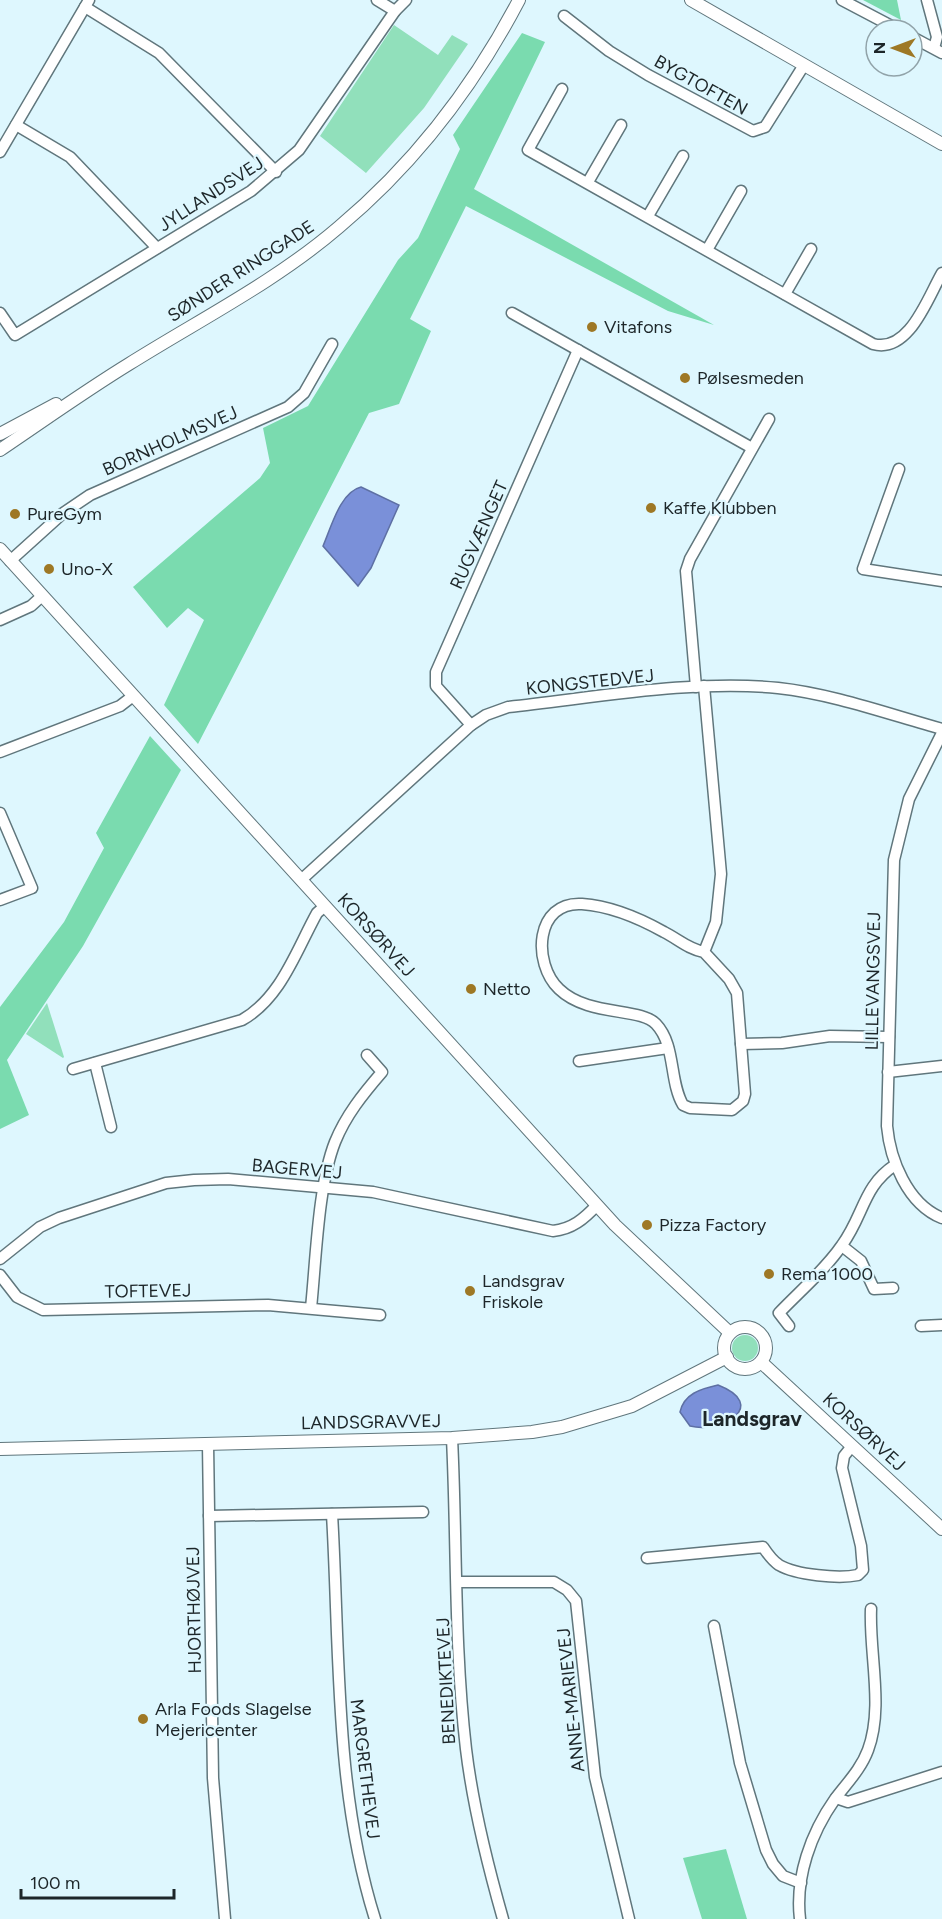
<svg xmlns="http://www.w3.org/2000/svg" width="942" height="1919" font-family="Figtree,sans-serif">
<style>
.green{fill:#91e0bb}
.forest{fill:#7adbaf}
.water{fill:#7a90d9;stroke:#5e70a4;stroke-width:1.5}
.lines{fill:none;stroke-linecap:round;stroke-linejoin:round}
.minor-casing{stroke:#60767c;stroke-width:13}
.tertiary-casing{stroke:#60767c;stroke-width:14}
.minor{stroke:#fff;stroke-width:10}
.tertiary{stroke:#fff;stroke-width:12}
.poi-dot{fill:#9e7825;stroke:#def7fe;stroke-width:2}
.labels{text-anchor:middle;stroke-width:4.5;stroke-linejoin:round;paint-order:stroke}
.street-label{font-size:18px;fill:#1d2629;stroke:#def7fe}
.poi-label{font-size:18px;fill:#1d2629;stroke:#def7fe;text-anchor:start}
.quarter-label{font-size:21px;font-weight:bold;fill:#1d2629;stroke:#def7fe}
</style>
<rect width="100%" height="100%" fill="#def7fe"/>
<g class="green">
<polygon points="394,25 438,55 452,35 468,44 424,108 366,173 320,136"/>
<polygon points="47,1003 64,1057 63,1058 26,1034"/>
<circle cx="745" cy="1348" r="13"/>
</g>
<g class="forest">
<polygon points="863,0 897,0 901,20"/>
<polygon points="522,33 545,42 474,189 714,325 668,311 466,206 410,319 431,331 399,404 369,413 198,744 164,705 204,620 188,608 167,628 133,587 260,478 270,463 263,428 308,406 398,260 418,238 460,149 453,135"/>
<polygon points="150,736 181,770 83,946 7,1060 29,1115 0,1129 0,1007 64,922 104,848 96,833"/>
<polygon points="726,1849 747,1919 702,1919 683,1858"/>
</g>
<g class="water">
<path d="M361 487 399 505 371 568 358 586 323 546C331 528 340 492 361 487Z"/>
<path d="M718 1385C769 1405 723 1434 690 1426L680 1412C684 1394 700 1389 718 1385Z"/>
</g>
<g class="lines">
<g class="minor-casing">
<g id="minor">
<polyline points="377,0 395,11"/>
<polyline points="842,0 899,30"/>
<polyline points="927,0 937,37 934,48"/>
<polyline points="85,7 159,53 276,172"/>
<polyline points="564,16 609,51 648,75 753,131 765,127 804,65"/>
<polyline points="912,37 942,53"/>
<path d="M562 89 528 150 873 344C909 354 928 297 942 273"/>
<polyline points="16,125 70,157 157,248"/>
<polyline points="0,152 89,0"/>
<polyline points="588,182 621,125"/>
<polyline points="648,216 683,156"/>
<polyline points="707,250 741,191"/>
<polyline points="785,294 811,249"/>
<polyline points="0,313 15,335 251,191 299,150 395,11 406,0"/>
<polyline points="512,313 752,448"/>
<polyline points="899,469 863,569 942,581"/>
<polyline points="10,561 62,514 90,495 288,407 304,393 332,344"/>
<polyline points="0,620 31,606 42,596"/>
<path d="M704 686 721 874 716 922 704 952C688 949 678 939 664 932 639 918 611 906 582 904 535 901 532 963 559 989 588 1017 640 1007 656 1024 676 1045 669 1081 683 1105L690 1108 732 1110 743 1101 745 1094 737 993 729 979 704 952"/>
<polyline points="696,687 686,571 690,559 769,419"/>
<polyline points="471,725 436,686 436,672 578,350"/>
<path d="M942 733 909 799 894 860 887 1126C890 1159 907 1204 942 1218"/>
<polyline points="0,752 120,706 133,696"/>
<polyline points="0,813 32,888 0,900"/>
<path d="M301 880 471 725 486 715 508 707C593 698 694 679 778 688 833 694 888 714 942 729"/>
<polyline points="741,1044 782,1043 830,1036 889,1037"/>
<polyline points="579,1061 668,1048"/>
<polyline points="95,1063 111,1127"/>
<path d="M73 1069 242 1020C281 998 296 951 317 913L325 906"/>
<polyline points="888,1072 942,1066"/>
<polyline points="842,1246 861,1261 874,1289 893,1288"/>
<path d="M0 1259 40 1227 59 1218 166 1183 194 1180 228 1179 373 1192 553 1231C572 1229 584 1219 597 1205"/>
<polyline points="0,1275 17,1297 43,1310 268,1305 380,1315"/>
<path d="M311 1308C316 1260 318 1185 335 1142 346 1115 363 1094 382 1072L367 1055"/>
<path d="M789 1326 779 1313C800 1291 825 1270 842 1245 864 1215 863 1186 895 1165"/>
<polyline points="921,1326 942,1325"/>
<path d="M452 1438C457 1541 454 1646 466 1749 473 1807 487 1863 503 1919"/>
<polyline points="208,1444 213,1778 225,1919"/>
<path d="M332 1514C340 1649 334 1789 375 1919"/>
<polyline points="209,1516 423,1512"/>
<path d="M647 1558 763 1547C767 1553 773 1561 779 1565 796 1575 839 1579 858 1575L863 1570 861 1546 842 1468 844 1456 852 1446"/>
<polyline points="457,1582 554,1582 567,1590 576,1601 595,1777 629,1919"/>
<polyline points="714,1626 740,1763 766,1850 773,1864 783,1876 801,1883"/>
<polyline points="836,1798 848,1802 942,1772"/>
<path d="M800 1919C795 1877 811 1833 835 1799 847 1783 861 1769 868 1750 884 1707 869 1654 871 1609"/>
</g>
</g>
<g class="tertiary-casing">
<g id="tertiary">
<polyline points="691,0 942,144"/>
<polyline points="0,434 56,404"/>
<path d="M0 450C43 421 85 391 129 364 199 320 275 282 339 227 413 165 474 86 519 0"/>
<polyline points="0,549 615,1225 730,1333"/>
<circle cx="745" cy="1348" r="21"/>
<polyline points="761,1362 942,1529"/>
<polyline points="0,1449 452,1438 532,1432 562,1427 632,1406 727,1357"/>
</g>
</g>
<use href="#minor" class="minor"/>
<use href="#tertiary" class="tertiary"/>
</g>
<g class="poi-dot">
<circle cx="592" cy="327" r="6"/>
<circle cx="685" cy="378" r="6"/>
<circle cx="651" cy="508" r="6"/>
<circle cx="15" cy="514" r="6"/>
<circle cx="49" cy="569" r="6"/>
<circle cx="471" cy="989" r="6"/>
<circle cx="647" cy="1225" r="6"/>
<circle cx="769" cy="1274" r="6"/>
<circle cx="470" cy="1291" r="6"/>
<circle cx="143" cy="1719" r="6"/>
</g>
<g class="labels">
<g class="street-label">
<text transform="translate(701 85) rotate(29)" y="6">BYGTOFTEN</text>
<text transform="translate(211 194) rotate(-33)" y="6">JYLLANDSVEJ</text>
<text transform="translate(241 271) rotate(-33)" y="6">SØNDER RINGGADE</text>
<text transform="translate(170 441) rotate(-24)" y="6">BORNHOLMSVEJ</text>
<text transform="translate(479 535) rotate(-66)" y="6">RUGVÆNGET</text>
<text transform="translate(590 682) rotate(-6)" y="6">KONGSTEDVEJ</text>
<text transform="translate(376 935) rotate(48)" y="6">KORSØRVEJ</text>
<text transform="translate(873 981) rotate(-89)" y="6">LILLEVANGSVEJ</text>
<text transform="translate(297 1169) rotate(5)" y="6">BAGERVEJ</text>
<text transform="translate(148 1291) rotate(-1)" y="6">TOFTEVEJ</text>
<text transform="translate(371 1422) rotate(-1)" y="6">LANDSGRAVVEJ</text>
<text transform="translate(864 1432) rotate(43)" y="6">KORSØRVEJ</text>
<text transform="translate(194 1610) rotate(-91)" y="6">HJORTHØJVEJ</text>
<text transform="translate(446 1681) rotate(-93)" y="6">BENEDIKTEVEJ</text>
<text transform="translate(571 1700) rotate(-96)" y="6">ANNE-MARIEVEJ</text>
<text transform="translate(365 1769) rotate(83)" y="6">MARGRETHEVEJ</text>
</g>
<g class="poi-label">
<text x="604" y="333">Vitafons</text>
<text x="697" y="384">Pølsesmeden</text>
<text x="663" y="514">Kaffe Klubben</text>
<text x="27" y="520">PureGym</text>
<text x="61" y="575">Uno-X</text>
<text x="483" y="995">Netto</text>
<text x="659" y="1231">Pizza Factory</text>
<text x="781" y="1280">Rema 1000</text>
<text x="482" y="1287">Landsgrav<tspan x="482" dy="21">Friskole</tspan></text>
<text x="155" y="1715">Arla Foods Slagelse<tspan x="155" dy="21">Mejericenter</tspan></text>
</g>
<g class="quarter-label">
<text x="752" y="1426">Landsgrav</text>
</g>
</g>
<g transform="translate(894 48) rotate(270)"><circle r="28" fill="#def7fe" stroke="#91a3a9" stroke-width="1.5"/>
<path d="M0-4.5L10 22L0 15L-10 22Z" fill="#9e7825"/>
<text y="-9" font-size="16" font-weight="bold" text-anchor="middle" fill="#1d2629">N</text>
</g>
<path d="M21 1889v9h153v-9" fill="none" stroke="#1d2629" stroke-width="3"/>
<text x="30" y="1889" font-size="18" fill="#1d2629" stroke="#def7fe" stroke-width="4.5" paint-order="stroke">100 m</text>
</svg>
